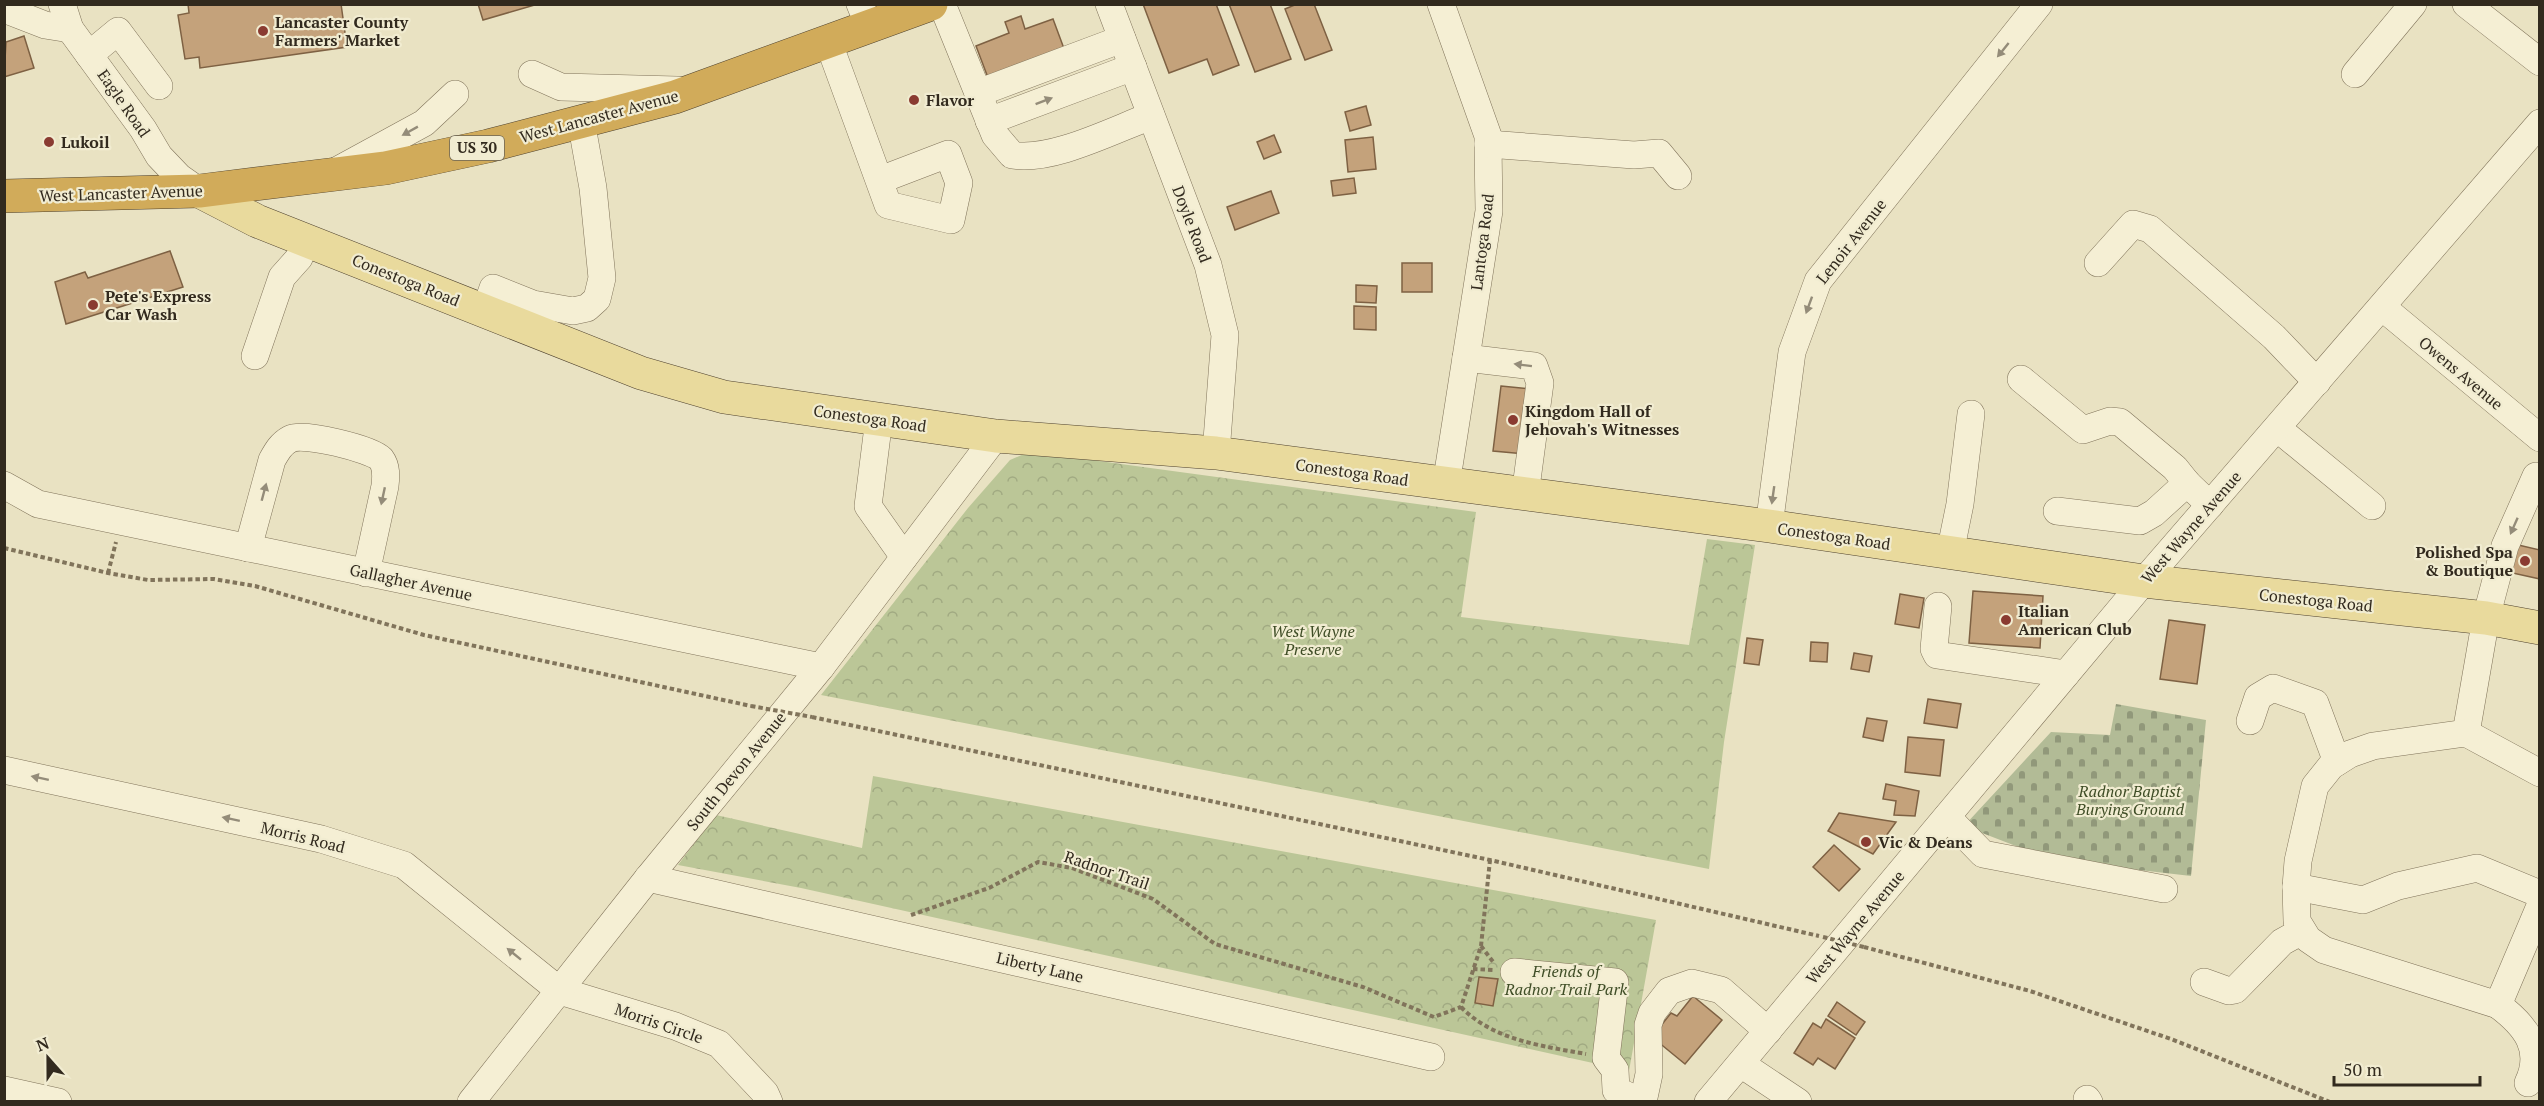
<svg xmlns="http://www.w3.org/2000/svg" width="2544" height="1106" font-family="'PT Serif',serif">
<style>
.forest{fill:url(#forest-crowns)}
.cemetery{fill:url(#cemetery-stones)}
.building{fill:#c4a27b;stroke:#7e6143;stroke-width:1.5}
.lines{fill:none;stroke-linecap:round;stroke-linejoin:round}
.minor-casing{stroke:#81745b;stroke-width:28}
.major-casing{stroke:#4f422f;stroke-width:34}
.highway-casing{stroke:#4f422f;stroke-width:34}
.path{stroke:#81745b;stroke-width:4;stroke-dasharray:4.5 3;stroke-linecap:butt}
.minor{stroke:#f5efd4;stroke-width:27}
.major{stroke:#e9da9d;stroke-width:33}
.highway{stroke:#d1ab5a;stroke-width:33}
.path-bridge{stroke:#81745b;stroke-width:4;stroke-dasharray:4.5 3;stroke-linecap:butt}
.oneway{fill:#948c79}
.poi-dot{fill:#8a3b31;stroke:#f1ecd1;stroke-width:2}
.labels{text-anchor:middle;stroke-width:4.5;stroke-linejoin:round;paint-order:stroke}
.shield{fill:#f1ecd1;stroke:#6b6454;stroke-width:1.5}
.shield-label{font-size:15px;font-weight:bold;fill:#322a1e}
.poi-label{font-size:16px;font-weight:bold;fill:#322a1e;stroke:#f1ecd1;text-anchor:start}
.street-label{font-size:16px;fill:#322a1e;stroke:#f1ecd1}
.park-label{font-size:16px;font-style:italic;fill:#3f4d26;stroke:#f1ecd1}
</style>
<defs>
<pattern id="forest-crowns" width="20" height="18" patternUnits="userSpaceOnUse" patternTransform="scale(1.5)"><rect width="20" height="18" fill="#bbc697"/><path d="M2 6a3 3 0 1 1 6 0M12 15a3 3 0 1 1 6 0" fill="none" stroke="#a1aa82"/></pattern>
<pattern id="cemetery-stones" width="16" height="16" patternUnits="userSpaceOnUse" patternTransform="scale(1.5)"><rect width="16" height="16" fill="#b2bb96"/><path d="M2 7V4a2 2 0 0 1 4 0v3zM10 15v-3a2 2 0 0 1 4 0v3z" fill="#91987a"/></pattern>
</defs>
<rect width="100%" height="100%" fill="#e9e2c2"/>
<g class="forest">
<polygon points="1040,453 1476,512 1461,617 1689,645 1707,539 1755,545 1724,742 1709,869 821,695 968,508 1010,460 1024,454"/>
<polygon points="873,776 1656,920 1629,1071 801,888 678,865 716,815 862,848"/>
</g>
<polygon class="cemetery" points="2116,704 2206,720 2191,876 2062,861 2042,856 1964,826 2051,732 2110,735"/>
<g class="building">
<polygon points="188,4 341,4 347,47 200,68 199,57 185,59 178,15 189,13"/>
<polygon points="478,4 538,4 483,20"/>
<polygon points="1143,4 1216,4 1239,65 1213,75 1207,59 1169,73"/>
<polygon points="1229,4 1270,4 1291,59 1255,72"/>
<polygon points="1297,4 1314,4 1332,50 1305,60 1285,9"/>
<polygon points="1021,16 1025,29 1053,19 1066,54 990,83 976,46 1009,33 1005,22"/>
<polygon points="24,36 34,68 4,77 6,42"/>
<polygon points="1366,106 1371,125 1350,131 1345,112"/>
<polygon points="1274,135 1281,152 1264,159 1257,142"/>
<polygon points="1373,137 1376,169 1348,172 1345,140"/>
<polygon points="1354,178 1356,193 1333,196 1331,181"/>
<polygon points="1271,191 1279,213 1235,230 1227,207"/>
<polygon points="170,251 183,287 66,324 55,282 85,272 88,278"/>
<rect x="1402" y="263" width="30" height="29"/>
<polygon points="1356,285 1377,286 1376,303 1356,302"/>
<polygon points="1354,306 1376,307 1376,330 1354,329"/>
<polygon points="1501,386 1532,389 1525,454 1493,451"/>
<polygon points="2514,544 2540,550 2540,579 2508,572"/>
<polygon points="1973,591 2043,596 2040,648 1969,643"/>
<polygon points="1900,594 1924,598 1919,628 1895,624"/>
<polygon points="2169,620 2205,625 2197,684 2160,679"/>
<polygon points="1747,638 1763,640 1759,665 1744,663"/>
<polygon points="1811,642 1828,643 1827,662 1810,661"/>
<polygon points="1854,653 1872,656 1869,672 1851,669"/>
<polygon points="1928,699 1961,704 1957,728 1924,723"/>
<polygon points="1867,718 1887,721 1883,741 1863,737"/>
<polygon points="1908,737 1944,740 1940,776 1905,772"/>
<polygon points="1886,784 1919,791 1915,816 1894,815 1896,801 1883,799"/>
<polygon points="1839,813 1896,822 1873,854 1828,831"/>
<polygon points="1834,845 1860,869 1839,891 1813,867"/>
<polygon points="1479,977 1498,979 1493,1006 1475,1003"/>
<polygon points="1693,996 1722,1020 1685,1064 1652,1037 1671,1013 1677,1016"/>
<polygon points="1837,1002 1865,1022 1856,1035 1828,1016"/>
<polygon points="1826,1019 1855,1038 1835,1069 1818,1058 1813,1065 1794,1053 1813,1023 1821,1028"/>
</g>
<g class="lines">
<g class="minor-casing">
<g id="minor">
<polyline points="62,4 70,29 143,129 159,156 179,177 199,191"/>
<polyline points="860,4 869,26"/>
<path d="M942 4 995 135 1012 155C1052 162 1113 130 1151 116"/>
<polyline points="1109,4 1208,265 1225,335 1216,453"/>
<polyline points="1441,4 1488,136 1488,144 1489,211 1446,485"/>
<polyline points="2466,4 2540,62"/>
<polyline points="4,9 45,25 70,29"/>
<polyline points="828,41 888,205 951,220 959,183 948,154 880,180"/>
<polyline points="89,55 118,31 159,86"/>
<polyline points="532,74 561,87 677,90"/>
<polyline points="2355,74 2413,4"/>
<polyline points="978,93 1122,39"/>
<polyline points="989,121 1133,67"/>
<polyline points="1488,144 1634,155 1659,153 1678,176"/>
<polyline points="336,171 424,123 455,94"/>
<polyline points="2098,263 2133,224 2150,229 2274,337 2317,382"/>
<polyline points="2382,307 2540,438"/>
<polyline points="485,311 493,288 533,304 573,311 587,308 597,299 602,278 593,188 581,121"/>
<polyline points="255,356 282,277 299,258 307,241"/>
<polyline points="1466,358 1534,366 1540,383 1525,495"/>
<polyline points="2021,379 2083,430 2110,421 2120,422 2175,468 2187,483 2210,505"/>
<polyline points="879,419 868,506 904,557"/>
<polyline points="2277,428 2372,506"/>
<polyline points="4,485 38,504 821,667"/>
<polyline points="2057,511 2140,521 2154,513 2187,483"/>
<polyline points="1769,526 1792,352 1818,281 2039,4"/>
<path d="M248 548 272 460C277 451 281 444 290 439 304 432 371 449 381 459 387 467 386 477 385 486L366 573"/>
<polyline points="1950,553 1960,504 1971,414"/>
<polyline points="1938,606 1934,649 1937,655 2066,674"/>
<polyline points="2250,721 2258,697 2273,688 2315,703 2337,762"/>
<polyline points="2466,733 2486,618 2505,546 2536,476 2540,479"/>
<polyline points="4,770 321,839 404,865 560,991 675,1026 719,1044 765,1093 769,1102"/>
<polyline points="2540,773 2466,733 2373,746 2350,754 2331,766 2315,786 2298,861 2296,887 2297,921 2308,939 2324,950 2498,1005 2540,906"/>
<polyline points="1947,817 1983,854 2164,889"/>
<polyline points="648,878 1431,1057"/>
<polyline points="2296,887 2363,900 2398,886 2477,868 2540,894"/>
<polyline points="1514,972 1615,982 1606,1058 1615,1070 1616,1090 1641,1102"/>
<polyline points="2204,982 2229,991 2235,990 2282,942 2302,931"/>
<path d="M2498 1005C2526 1026 2544 1049 2528 1083"/>
<polyline points="1741,1064 1798,1102"/>
<polyline points="4,1090 58,1102"/>
<polyline points="2087,1099 2089,1102"/>
<polyline points="471,1102 648,878 821,667 996,436"/>
<polyline points="1643,1102 1649,1074 1648,1025 1652,1013 1669,991 1692,983 1721,990 1768,1031"/>
<polyline points="1708,1102 2144,581 2540,123"/>
</g>
</g>
<g class="major-casing">
<polyline id="major" points="199,191 257,221 641,373 724,397 996,436 1216,453 1769,526 2144,581 2486,618 2540,628"/>
</g>
<g class="highway-casing">
<polyline id="highway" points="4,196 199,191 386,168 488,146 675,97 931,4"/>
</g>
<g class="path">
<polyline points="4,548 108,573 148,580 214,579 255,586 424,635 751,706"/>
<polyline points="108,573 116,542"/>
<polyline points="812,717 1490,860 1819,936"/>
<polyline points="911,915 989,888 1038,862 1072,868 1153,899 1215,944 1363,987 1434,1017 1461,1007 1481,946 1490,860"/>
<polyline points="1481,946 1494,963"/>
<polyline points="1864,947 2030,991 2171,1039 2330,1102"/>
<polyline points="1473,969 1493,970"/>
<path d="M1461 1007C1493 1040 1542 1046 1586 1054"/>
</g>
<use href="#minor" class="minor"/>
<use href="#major" class="major"/>
<use href="#highway" class="highway"/>
<g class="path-bridge">
<polyline points="751,706 812,717"/>
<polyline points="1823,937 1864,947"/>
</g>
</g>
<defs><path id="oneway-solid" d="M-6-.8H1V-3.2L6.5 0L1 3.2V.8H-6Z" transform="scale(1.5)"/></defs>
<g class="oneway">
<use href="#oneway-solid" transform="translate(2003 50) rotate(129)"/>
<use href="#oneway-solid" transform="translate(1044 101) rotate(-21)"/>
<use href="#oneway-solid" transform="translate(410 131) rotate(151)"/>
<use href="#oneway-solid" transform="translate(1809 305) rotate(110)"/>
<use href="#oneway-solid" transform="translate(1523 365) rotate(-173)"/>
<use href="#oneway-solid" transform="translate(264 492) rotate(-75)"/>
<use href="#oneway-solid" transform="translate(1773 495) rotate(98)"/>
<use href="#oneway-solid" transform="translate(383 496) rotate(102)"/>
<use href="#oneway-solid" transform="translate(2514 526) rotate(114)"/>
<use href="#oneway-solid" transform="translate(40 778) rotate(-168)"/>
<use href="#oneway-solid" transform="translate(231 819) rotate(-168)"/>
<use href="#oneway-solid" transform="translate(514 954) rotate(-141)"/>
</g>
<g class="poi-dot">
<circle cx="263" cy="31" r="6"/>
<circle cx="914" cy="100" r="6"/>
<circle cx="49" cy="142" r="6"/>
<circle cx="93" cy="305" r="6"/>
<circle cx="1513" cy="420" r="6"/>
<circle cx="2525" cy="561" r="6"/>
<circle cx="2006" cy="620" r="6"/>
<circle cx="1866" cy="842" r="6"/>
</g>
<g class="labels">
<rect class="shield" x="450" y="136" width="54" height="24" rx="4.5"/>
<g class="shield-label">
<text x="477" y="153">US 30</text>
</g>
<g class="poi-label">
<text x="275" y="28">Lancaster County<tspan x="275" dy="18">Farmers' Market</tspan></text>
<text x="926" y="106">Flavor</text>
<text x="61" y="148">Lukoil</text>
<text x="105" y="302">Pete's Express<tspan x="105" dy="18">Car Wash</tspan></text>
<text x="1525" y="417">Kingdom Hall of<tspan x="1525" dy="18">Jehovah's Witnesses</tspan></text>
<text x="2513" y="558" text-anchor="end">Polished Spa<tspan x="2513" dy="18">&amp; Boutique</tspan></text>
<text x="2018" y="617">Italian<tspan x="2018" dy="18">American Club</tspan></text>
<text x="1878" y="848">Vic &amp; Deans</text>
</g>
<g class="street-label">
<text transform="translate(124 103) rotate(55)" y="6">Eagle Road</text>
<text transform="translate(599 116) rotate(-15)" y="6">West Lancaster Avenue</text>
<text transform="translate(121 193) rotate(-2)" y="6">West Lancaster Avenue</text>
<text transform="translate(1192 224) rotate(69)" y="6">Doyle Road</text>
<text transform="translate(1851 241) rotate(-52)" y="6">Lenoir Avenue</text>
<text transform="translate(1482 242) rotate(-83)" y="6">Lantoga Road</text>
<text transform="translate(406 280) rotate(22)" y="6">Conestoga Road</text>
<text transform="translate(2461 373) rotate(40)" y="6">Owens Avenue</text>
<text transform="translate(870 418) rotate(8)" y="6">Conestoga Road</text>
<text transform="translate(1352 472) rotate(8)" y="6">Conestoga Road</text>
<text transform="translate(2191 527) rotate(-49)" y="6">West Wayne Avenue</text>
<text transform="translate(1834 536) rotate(8)" y="6">Conestoga Road</text>
<text transform="translate(411 582) rotate(12)" y="6">Gallagher Avenue</text>
<text transform="translate(2316 600) rotate(6)" y="6">Conestoga Road</text>
<text transform="translate(736 771) rotate(-51)" y="6">South Devon Avenue</text>
<text transform="translate(303 837) rotate(14)" y="6">Morris Road</text>
<text transform="translate(1107 870) rotate(19)" y="6">Radnor Trail</text>
<text transform="translate(1855 927) rotate(-50)" y="6">West Wayne Avenue</text>
<text transform="translate(1040 967) rotate(13)" y="6">Liberty Lane</text>
<text transform="translate(659 1023) rotate(19)" y="6">Morris Circle</text>
</g>
<g class="park-label">
<text x="1313" y="637">West Wayne<tspan x="1313" dy="18">Preserve</tspan></text>
<text x="2130" y="797">Radnor Baptist<tspan x="2130" dy="18">Burying Ground</tspan></text>
<text x="1566" y="977">Friends of<tspan x="1566" dy="18">Radnor Trail Park</tspan></text>
</g>
</g>
<rect width="2544" height="1106" fill="none" stroke="#322a1e" stroke-width="12"/>
<g transform="translate(48 1058) rotate(339)" stroke="#f1ecd1" stroke-width="4.5" paint-order="stroke">
<path d="M0-4.5L10 22L0 15L-10 22Z" fill="#322a1e"/>
<text y="-9" font-size="16" font-weight="bold" text-anchor="middle" fill="#322a1e">N</text>
</g>
<path d="M2334 1076v9h146v-9" fill="none" stroke="#322a1e" stroke-width="3"/>
<text x="2343" y="1076" font-size="18" fill="#322a1e" stroke="#f1ecd1" stroke-width="4.5" paint-order="stroke">50 m</text>
</svg>
